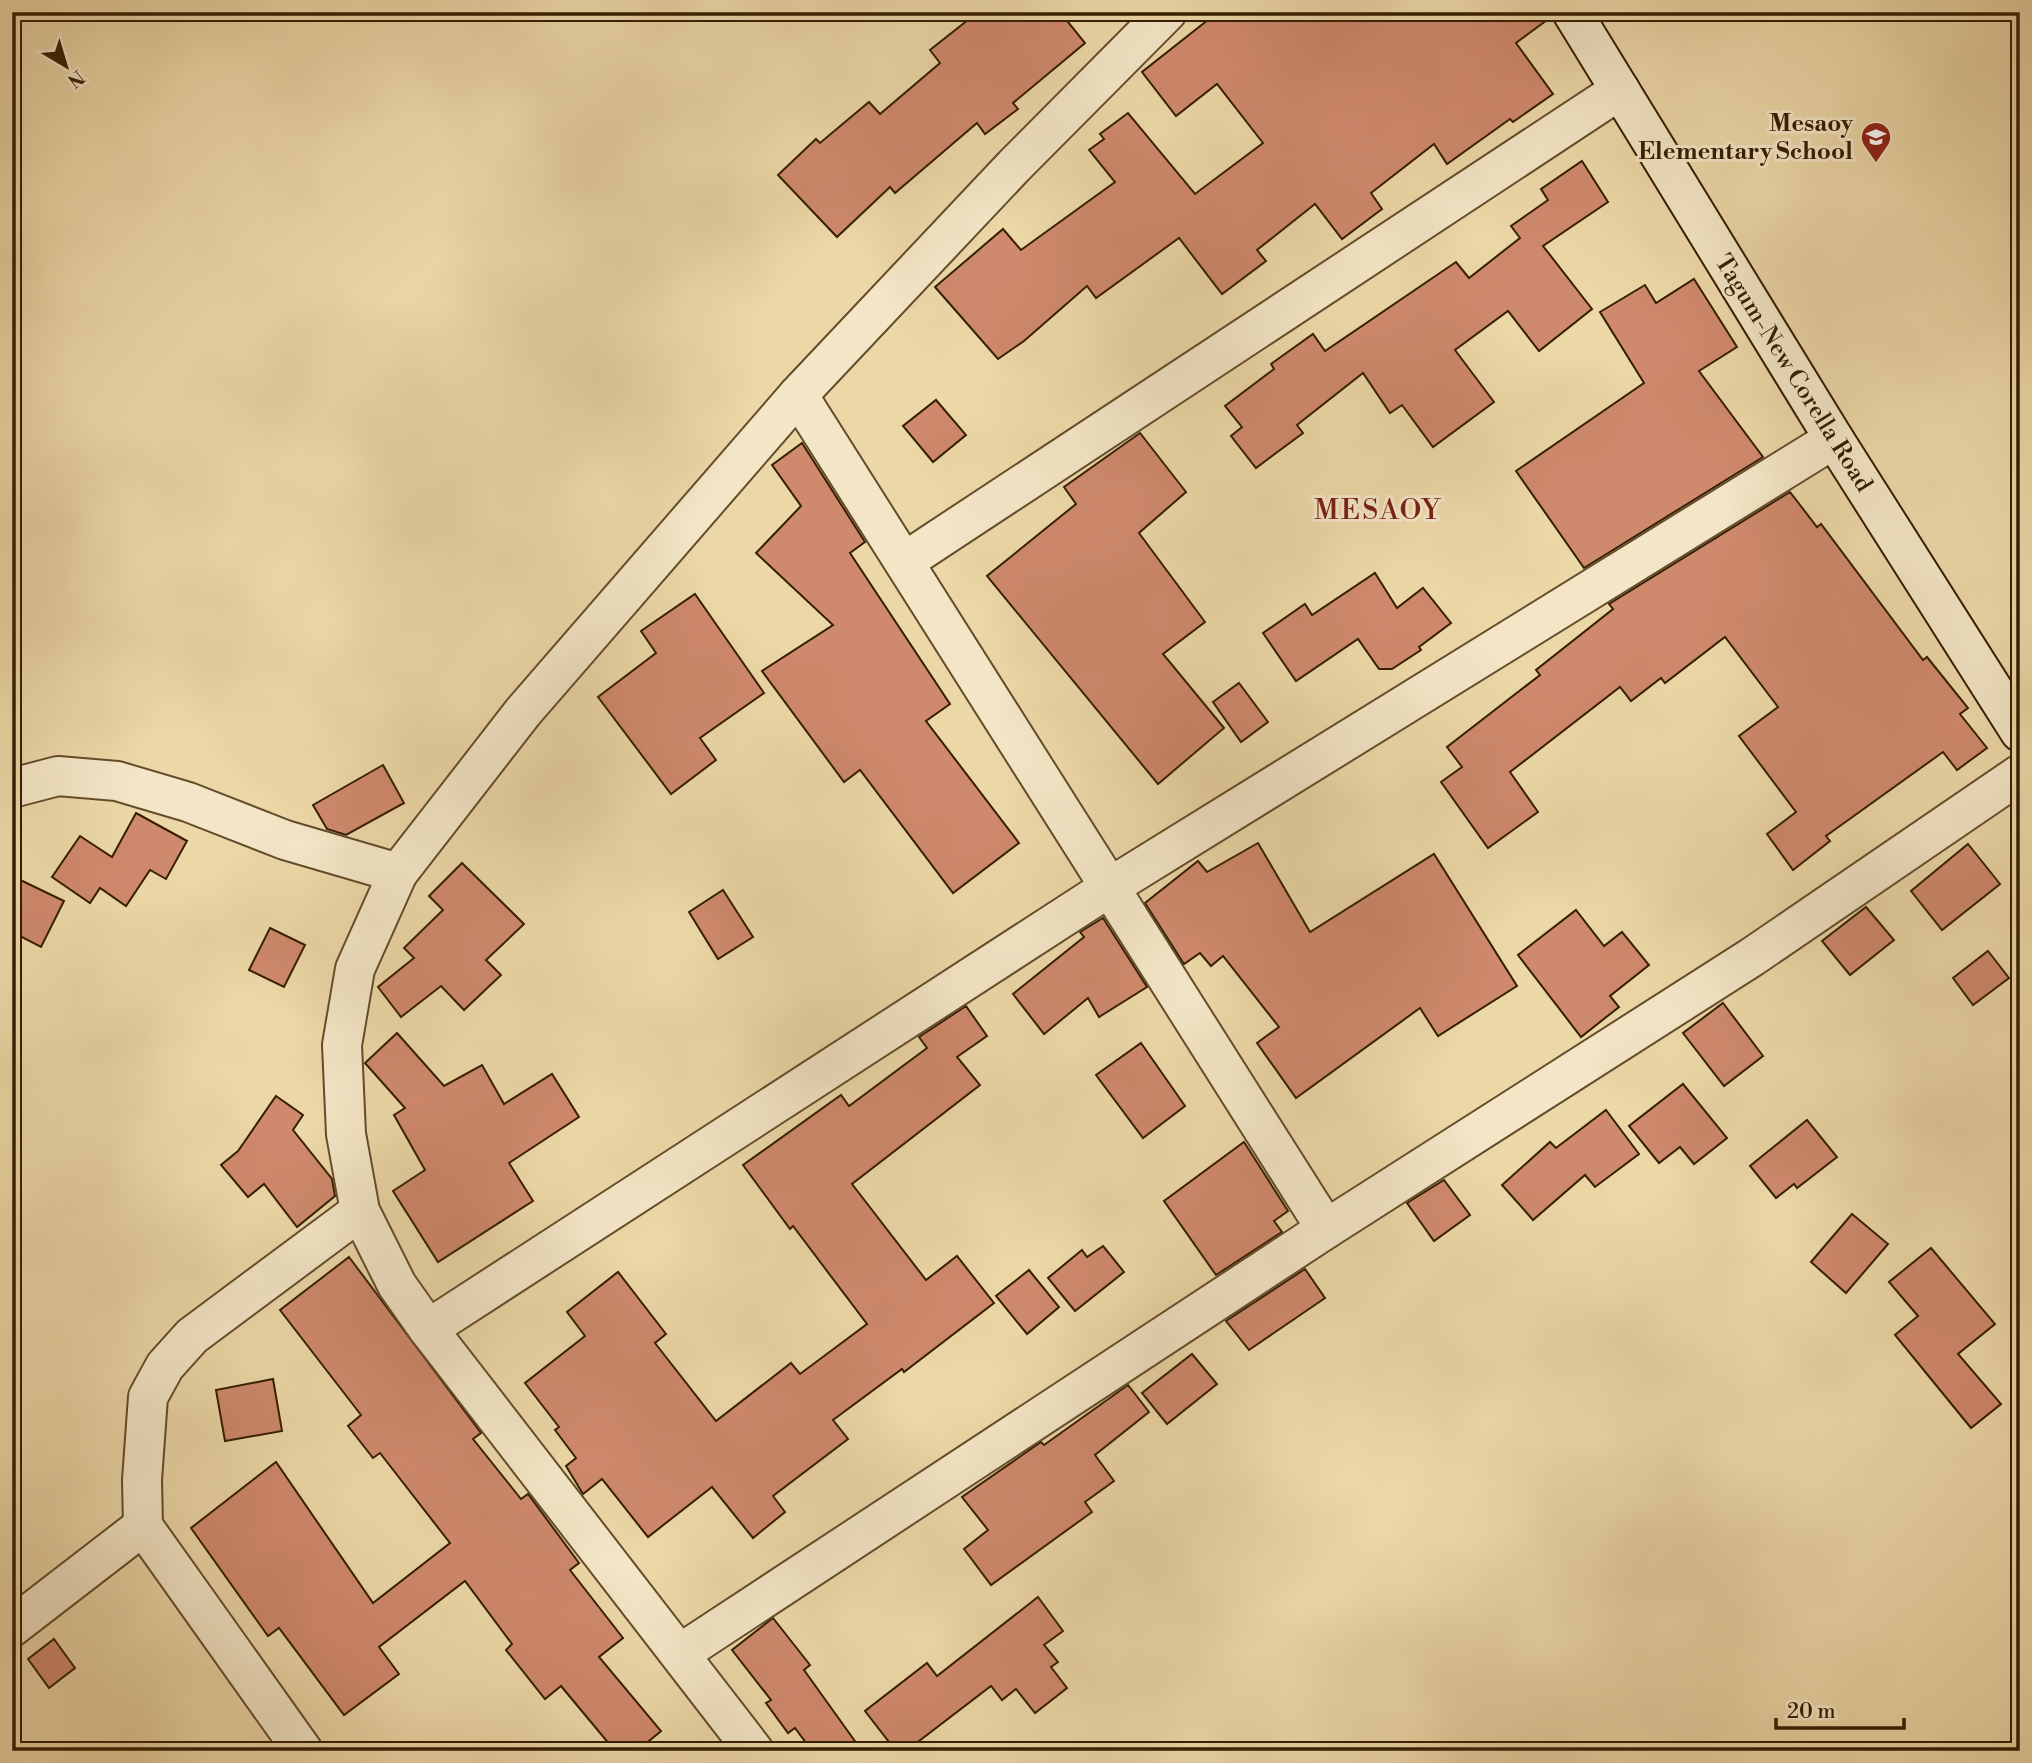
<svg xmlns="http://www.w3.org/2000/svg" width="2032" height="1763" font-family="'Libre Bodoni',serif">
<style>
.building{fill:#cf896c;stroke:#351e02;stroke-width:2}
.lines{fill:none;stroke-linecap:round;stroke-linejoin:round}
.minor-casing{stroke:#634c2b;stroke-width:42}
.secondary-casing{stroke:#351e02;stroke-width:42}
.minor{stroke:#f3e5c6;stroke-width:38}
.secondary{stroke:#f3e5c6;stroke-width:38}
.labels{text-anchor:middle;stroke-width:6;stroke-linejoin:round;paint-order:stroke}
.poi-label{font-size:24px;font-weight:bold;fill:#351e02;stroke:#f3e5c6;text-anchor:end}
.street-label{font-size:24px;fill:#351e02;stroke:#f3e5c6}
.quarter-label{font-size:28px;letter-spacing:2px;fill:#7a1f14;stroke:#f3e5c6}
</style>
<rect width="100%" height="100%" fill="#ecd7a7"/>
<filter id="stains"><feTurbulence type="fractalNoise" baseFrequency=".00286" numOctaves="4"/><feColorMatrix values="0 0 0 0 .2 0 0 0 0 .09 0 0 0 0 .02 0 0 0 .5 -.17"/></filter>
<radialGradient id="worn" r=".72"><stop offset=".6" stop-color="#630" stop-opacity="0"/><stop offset="1" stop-color="#630" stop-opacity=".3"/></radialGradient>
<g class="building">
<polygon points="978,12 1060,12 1085,43 1013,103 1018,109 985,134 977,123 895,193 890,187 837,237 778,175 816,139 820,143 869,102 880,114 940,63 930,50"/>
<polygon points="1218,12 1550,12 1551,17 1516,43 1553,94 1513,122 1510,119 1447,164 1434,144 1371,193 1382,209 1342,239 1315,204 1257,250 1266,261 1222,294 1179,238 1096,298 1087,286 1024,341 998,359 935,287 1003,229 1021,250 1115,182 1089,150 1104,139 1100,134 1128,113 1195,194 1263,143 1217,84 1176,116 1142,72"/>
<polygon points="1582,161 1608,202 1543,246 1592,309 1539,351 1508,311 1455,350 1494,402 1433,447 1402,405 1390,413 1363,373 1297,425 1303,433 1256,468 1231,436 1242,427 1225,406 1274,369 1271,364 1313,334 1325,351 1456,262 1469,278 1520,238 1511,226 1548,200 1541,189"/>
<polygon points="1694,279 1737,347 1699,371 1763,457 1584,568 1516,471 1644,383 1600,312 1645,285 1656,303"/>
<polygon points="936,400 966,435 933,462 903,426"/>
<polygon points="1140,433 1186,492 1139,533 1205,622 1163,654 1224,728 1158,784 987,576 1076,504 1064,487"/>
<polygon points="802,443 865,542 850,553 950,704 926,721 1019,843 953,893 860,770 844,782 762,671 833,625 756,553 801,506 772,465"/>
<polygon points="1790,492 1817,527 1821,524 1923,660 1927,657 1968,708 1960,714 1987,748 1957,770 1943,752 1826,836 1830,841 1793,870 1767,834 1796,812 1739,736 1778,707 1725,637 1665,683 1661,678 1631,701 1620,687 1510,772 1538,812 1488,848 1441,782 1462,767 1447,747 1540,675 1536,670 1613,609 1609,604"/>
<polygon points="1375,573 1397,608 1423,588 1451,623 1419,647 1421,650 1392,669 1379,669 1358,639 1296,681 1263,633 1305,604 1312,615"/>
<polygon points="695,594 764,693 700,738 716,760 671,794 598,697 656,653 641,631"/>
<polygon points="1239,683 1268,722 1241,742 1213,702"/>
<polygon points="383,765 404,803 346,835 327,829 313,805"/>
<polygon points="136,813 187,841 166,879 150,870 126,906 100,888 90,903 52,877 80,836 112,857"/>
<polygon points="1258,843 1310,932 1434,854 1517,986 1438,1036 1420,1008 1296,1098 1257,1043 1279,1027 1223,956 1211,966 1200,953 1184,964 1145,903 1198,861 1207,872"/>
<polygon points="1968,844 2000,884 1942,930 1911,891"/>
<polygon points="462,863 524,924 486,960 501,975 464,1010 441,986 401,1017 378,987 414,958 404,948 443,910 429,896"/>
<polygon points="12,876 64,901 41,947 12,932"/>
<polygon points="723,890 753,937 718,959 689,912"/>
<polygon points="1866,907 1894,940 1850,975 1822,941"/>
<polygon points="1576,910 1604,946 1622,932 1649,965 1610,996 1619,1007 1581,1037 1518,955"/>
<polygon points="1103,918 1147,987 1099,1017 1088,998 1044,1034 1013,994 1084,937 1080,932"/>
<polygon points="270,928 305,945 284,987 249,970"/>
<polygon points="1988,951 2009,978 1973,1005 1953,978"/>
<polygon points="1723,1003 1763,1056 1724,1086 1683,1033"/>
<polygon points="966,1006 987,1036 957,1057 980,1085 852,1184 926,1280 957,1256 994,1303 904,1372 902,1369 833,1420 848,1439 773,1496 785,1512 753,1538 712,1487 648,1537 602,1479 583,1494 566,1466 576,1458 555,1430 559,1427 525,1383 585,1336 567,1312 618,1272 666,1334 655,1343 716,1421 791,1363 800,1374 867,1324 793,1226 790,1229 743,1165 841,1095 849,1106 927,1048 919,1037"/>
<polygon points="397,1033 444,1086 482,1065 504,1104 552,1074 579,1117 509,1163 533,1201 438,1262 393,1191 425,1170 394,1115 405,1108 365,1063"/>
<polygon points="1141,1043 1185,1106 1143,1138 1096,1075"/>
<polygon points="1683,1084 1727,1138 1694,1164 1680,1147 1659,1163 1629,1126"/>
<polygon points="276,1096 303,1115 293,1130 332,1179 335,1196 297,1227 264,1184 248,1197 221,1165 238,1151"/>
<polygon points="1606,1110 1639,1154 1595,1187 1585,1175 1533,1220 1502,1185 1550,1142 1556,1148"/>
<polygon points="1807,1120 1837,1157 1797,1188 1794,1184 1776,1198 1750,1166"/>
<polygon points="1244,1142 1288,1211 1274,1221 1282,1232 1216,1275 1164,1201"/>
<polygon points="1444,1180 1470,1215 1434,1241 1407,1203"/>
<polygon points="1852,1214 1888,1244 1846,1293 1811,1262"/>
<polygon points="1103,1246 1124,1272 1075,1311 1048,1278 1082,1250 1087,1257"/>
<polygon points="1931,1248 1995,1324 1958,1354 2001,1404 1971,1428 1895,1335 1918,1316 1889,1282"/>
<polygon points="349,1257 481,1433 473,1439 521,1499 528,1494 579,1563 570,1570 623,1638 599,1657 661,1731 637,1751 615,1751 561,1686 545,1699 506,1650 512,1644 465,1581 379,1647 399,1674 344,1715 279,1628 268,1636 191,1528 276,1462 373,1603 450,1543 380,1453 373,1458 348,1426 361,1415 280,1310"/>
<polygon points="1305,1269 1325,1298 1249,1350 1226,1321"/>
<polygon points="1029,1270 1059,1307 1027,1334 996,1296"/>
<polygon points="1192,1354 1217,1384 1167,1424 1142,1393"/>
<polygon points="273,1379 282,1431 225,1441 216,1390"/>
<polygon points="1128,1385 1149,1412 1095,1455 1114,1481 1085,1502 1092,1512 991,1585 964,1549 988,1530 962,1497 1041,1442 1044,1445"/>
<polygon points="1038,1597 1063,1631 1044,1645 1058,1662 1051,1667 1067,1688 1035,1713 1016,1689 1002,1700 991,1686 906,1751 896,1751 865,1711 927,1663 937,1676"/>
<polygon points="773,1618 810,1665 804,1670 862,1751 812,1751 795,1728 788,1733 766,1703 771,1700 732,1650"/>
<polygon points="54,1639 75,1668 49,1688 28,1659"/>
</g>
<g class="lines">
<g class="minor-casing">
<g id="minor">
<polyline points="798,395 1326,1229"/>
<polyline points="904,562 1620,90"/>
<polyline points="12,788 58,776 117,781 188,802 285,840 398,873"/>
<polyline points="428,1329 1110,887 1834,439"/>
<polyline points="12,1627 143,1526"/>
<polyline points="681,1653 1326,1229 1752,957 2020,774"/>
<polyline points="303,1751 143,1526 142,1480 148,1397 165,1366 192,1336 360,1211"/>
<polyline points="754,1751 428,1329 397,1285 360,1211 346,1134 342,1045 355,969 398,873 523,712 798,395 1014,166 1167,12"/>
</g>
</g>
<g class="secondary-casing">
<polyline id="secondary" points="1572,12 1834,439 2020,732"/>
</g>
<use href="#minor" class="minor"/>
<use href="#secondary" class="secondary"/>
</g>
<defs>
<g id="school-pin" transform="scale(1.575)"><path d="M0 17L-7.5 6A9.5 9.5 0 1 1 7.5 6Z" fill="#8f2418" stroke="#f3e5c6"/><path d="M0-5L7-2L0 1L-7-2ZM-4 1L0 2.5L4 1V4Q0 6-4 4Z" fill="#fff"/></g>
</defs>
<g fill-rule="evenodd">
<use href="#school-pin" x="1876" y="137"/>
</g>
<g class="labels">
<g class="poi-label">
<text x="1853" y="131">Mesaoy<tspan x="1853" dy="28">Elementary School</tspan></text>
</g>
<g class="street-label">
<text transform="translate(1794 373) rotate(58)" y="8">Tagum-New Corella Road</text>
</g>
<g class="quarter-label">
<text x="1378" y="519">MESAOY</text>
</g>
</g>
<rect width="2032" height="1763" fill="none" stroke="#ecd7a7" stroke-width="42"/>
<rect x="14" y="14" width="2004" height="1735" fill="none" stroke="#351e02" stroke-width="3.5"/>
<rect x="21" y="21" width="1990" height="1721" fill="none" stroke="#351e02" stroke-width="2"/>
<g transform="translate(66 66) rotate(142)" stroke="#f3e5c6" stroke-width="5" paint-order="stroke">
<path d="M0-5L12 26L0 18L-12 26Z" fill="#351e02"/>
<text y="-10" font-size="19" font-weight="bold" text-anchor="middle" fill="#351e02">N</text>
</g>
<path d="M1776 1718v10h128v-10" fill="none" stroke="#351e02" stroke-width="3.5"/>
<text x="1787" y="1718" font-size="21" fill="#351e02" stroke="#f3e5c6" stroke-width="5" paint-order="stroke">20 m</text>
<rect width="100%" height="100%" filter="url(#stains)"/>
<rect width="100%" height="100%" fill="url(#worn)"/>
</svg>
